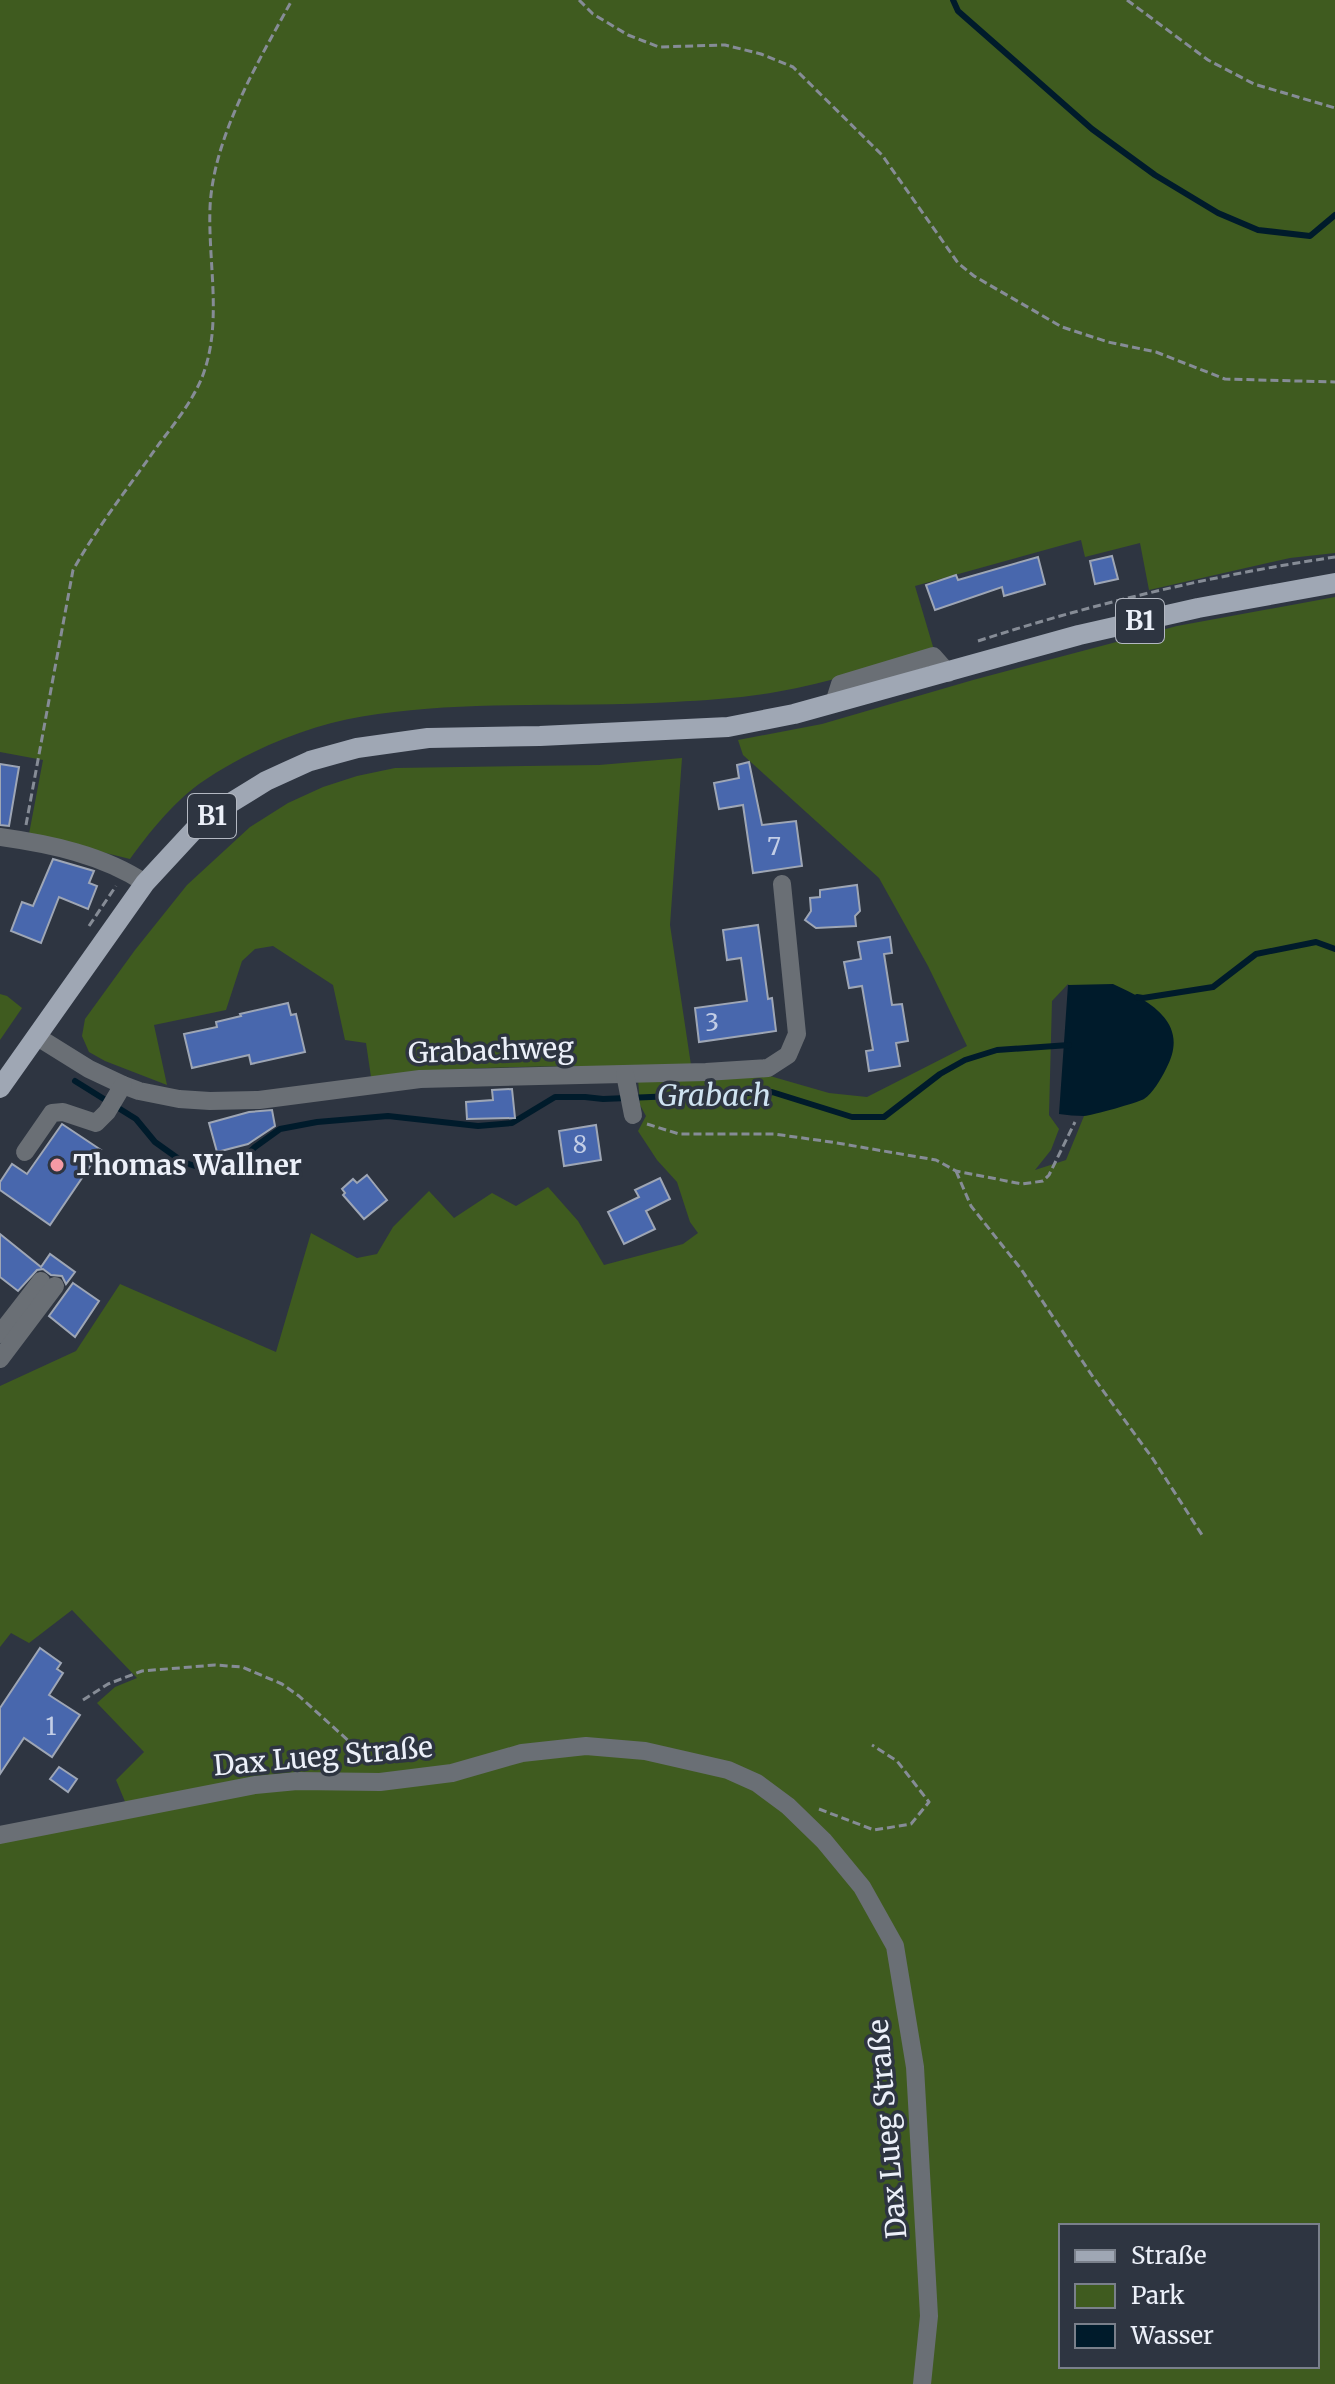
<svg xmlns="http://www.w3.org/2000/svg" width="1335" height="2384" font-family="Merriweather,serif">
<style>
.green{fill:#3f5b1f;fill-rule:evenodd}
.water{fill:#001b2b}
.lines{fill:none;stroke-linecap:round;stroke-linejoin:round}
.stream{stroke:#001b2b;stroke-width:6}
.building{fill:#4867ad;stroke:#9ea6b5;stroke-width:2}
.path{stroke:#868c96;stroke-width:3;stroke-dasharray:8 4;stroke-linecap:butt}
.minor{stroke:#6a6f75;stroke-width:18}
.major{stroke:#9fa7b4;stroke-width:20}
.poi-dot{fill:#f49aa5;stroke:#2e3541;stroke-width:3}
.labels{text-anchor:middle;stroke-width:7;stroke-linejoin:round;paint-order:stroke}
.number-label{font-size:24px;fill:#c3cee6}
.shield{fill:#2e3541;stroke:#b3b8c2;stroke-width:2}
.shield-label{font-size:26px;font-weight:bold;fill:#ecf0f9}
.street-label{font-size:28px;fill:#ecf0f9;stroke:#2e3541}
.poi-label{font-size:28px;font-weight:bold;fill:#ecf0f9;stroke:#2e3541;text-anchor:start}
.water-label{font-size:30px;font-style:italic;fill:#cfe3f1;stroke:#2e3541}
</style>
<rect width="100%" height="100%" fill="#2e3541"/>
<g class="green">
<path d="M0 0H1335V553L1290 558 1149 590 1140 543 1085 557 1081 540 915 586 934 650C882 665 829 683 776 692 743 698 707 700 674 702 575 708 475 700 378 714 315 722 251 748 199 784 173 803 148 834 130 859L29 834 43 760 0 752Z"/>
<path d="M1335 597V2384H0V1842L131 1816 116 1780 144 1752 97 1703 115 1687 137 1678 72 1610 29 1643 11 1633 0 1647V1386L76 1351 120 1284 276 1352 311 1233 357 1258 377 1254 393 1227 429 1191 454 1218 492 1193 516 1206 548 1187 578 1221 604 1265 683 1244 698 1233 690 1222 677 1182 657 1160 638 1131 646 1116 640 1105 637 1066C548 1066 459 1066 371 1077L366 1043 345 1040 333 985 273 946 255 949 242 961 226 1010 154 1025 167 1085 105 1061 89 1052 82 1036 85 1019 135 950 187 885 250 827 288 803 323 787 357 776 395 768 599 765 682 758 670 925 691 1065 770 1076 829 1093 867 1097 967 1046 928 966 879 878 743 755 738 740 822 724 973 680 1177 626ZM1068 984 1144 1099 1084 1116 1066 1160 1035 1170 1051 1150 1059 1129 1049 1115 1052 1001ZM1061 2226H1317V2366H1061Z"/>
<polygon points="0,994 7,996 22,1008 0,1040"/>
</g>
<path class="water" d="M1113 984C1150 1001 1191 1023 1166 1069 1161 1079 1153 1093 1144 1099 1137 1103 1093 1115 1084 1116 1076 1116 1067 1115 1059 1114L1068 985Z"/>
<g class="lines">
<g class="stream">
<polyline points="953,0 958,11 1092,129 1155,175 1218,213 1258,230 1310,236 1335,215"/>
<polyline points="1137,997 1143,998 1213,987 1256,954 1316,942 1335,949"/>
<polyline points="75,1081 136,1119 155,1142 183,1162 207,1170 234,1167 255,1147 280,1129 317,1122 388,1116 478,1126 512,1123 555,1097 585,1097 603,1099 772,1092 852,1117 884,1117 940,1074 965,1060 997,1050 1069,1045"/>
</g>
</g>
<g class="building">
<polygon points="1112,556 1118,579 1095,584 1090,561"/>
<polygon points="1038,557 1045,584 1004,596 1002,587 935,610 926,585 956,575 958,580"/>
<polygon points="749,762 762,825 796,821 802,866 753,873 743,805 719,809 714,783 739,778 737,765"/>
<polygon points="0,764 19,767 9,826 0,825"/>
<polygon points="53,859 94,871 89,883 97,886 88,909 59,897 41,943 11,931 22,902 33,906"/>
<polygon points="857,885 860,911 855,916 856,926 816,928 805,920 811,911 810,898 820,897 820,890"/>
<polygon points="758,925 768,999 772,998 776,1031 699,1042 695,1008 747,1001 741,958 727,960 723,930"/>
<polygon points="890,937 892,953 884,954 892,1005 902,1004 908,1041 896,1043 900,1066 869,1071 866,1051 873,1050 862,986 849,988 844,962 861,959 858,942"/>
<polygon points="288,1003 291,1015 296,1014 305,1052 251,1064 249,1055 192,1068 184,1034 217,1027 216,1022 241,1016 240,1014"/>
<polygon points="512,1089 515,1118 467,1119 466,1102 493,1100 492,1090"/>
<polygon points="272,1110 275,1126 248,1144 217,1152 209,1123 249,1112"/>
<polygon points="62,1124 101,1150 50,1225 0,1190 0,1182 12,1164 27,1174"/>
<polygon points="596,1125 601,1160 564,1166 559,1131"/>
<polygon points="367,1175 387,1200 364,1219 343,1195 345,1193 342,1189 353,1179 357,1183"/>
<polygon points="660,1178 670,1199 646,1211 655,1229 624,1244 608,1212 639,1197 635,1190"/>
<polygon points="0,1234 41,1267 50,1254 75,1272 66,1284 62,1276 51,1275 43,1269 37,1270 18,1291 0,1277"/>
<polygon points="73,1283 99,1301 75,1337 49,1316"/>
<polygon points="40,1648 61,1663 57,1669 63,1673 49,1695 80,1715 52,1757 24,1738 0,1774 0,1708"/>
<polygon points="59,1767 77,1779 68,1792 50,1779"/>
</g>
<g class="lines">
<g class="path">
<polyline points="579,0 593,14 628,35 659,47 725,45 761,54 793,67 882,155 958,263 974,276 1062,327 1108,342 1156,352 1225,379 1335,382"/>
<polyline points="1127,0 1208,60 1254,84 1335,108"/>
<path d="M978 641C1095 603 1214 575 1335 557"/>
<path d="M26 825 73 570C98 526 130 485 159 444 175 423 195 398 204 372 222 320 208 262 210 208 213 137 258 62 292 0"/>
<polyline points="89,926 116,886"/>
<polyline points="647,1124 679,1134 774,1134 831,1142 936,1160 956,1171 1022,1184 1043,1181 1049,1175 1075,1122"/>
<polyline points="956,1171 971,1206 1021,1269 1093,1377 1153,1459 1204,1538"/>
<polyline points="83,1700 108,1684 142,1671 215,1665 242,1667 282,1684 299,1696 373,1763"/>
<polyline points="819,1809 874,1830 911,1824 929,1802 897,1761 872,1745"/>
</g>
<g class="minor">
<polyline points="834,703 840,684 933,656 948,673"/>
<path d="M0 837C50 844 103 855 145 883"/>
<polyline points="36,1036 89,1069 123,1085 139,1091 179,1099 210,1101 259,1100 420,1079 706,1072 768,1068 788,1055 797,1034 782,884"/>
<polyline points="625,1074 633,1115"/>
<polyline points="25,1152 52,1113 63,1112 96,1123 107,1112 123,1085"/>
<polyline points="0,1334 41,1281"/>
<polyline points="0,1359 55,1286"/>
<polyline points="0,1835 255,1785 297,1781 380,1782 452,1773 522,1753 586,1746 645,1751 728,1770 757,1783 788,1806 824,1841 862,1887 895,1946 915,2067 929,2316 922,2384"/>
</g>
<polyline class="major" points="0,1088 145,883 195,829 232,802 266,781 310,761 357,748 428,738 540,736 728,727 794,714 1079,635 1198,608 1335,583"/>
</g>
<circle class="poi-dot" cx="57" cy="1165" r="8"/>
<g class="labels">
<g class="number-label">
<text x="774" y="855">7</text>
<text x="712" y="1031">3</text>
<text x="580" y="1153">8</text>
<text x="51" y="1735">1</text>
</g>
<g class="shield">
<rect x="1116" y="599" width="48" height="44" rx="6"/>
<rect x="188" y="794" width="48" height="44" rx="6"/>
</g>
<g class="shield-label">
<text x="1140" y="630">B1</text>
<text x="212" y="825">B1</text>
</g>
<g class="street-label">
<text transform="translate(491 1050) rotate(-2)" y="10">Grabachweg</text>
<text transform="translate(323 1756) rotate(-5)" y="10">Dax Lueg Straße</text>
<text transform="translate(887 2129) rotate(-95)" y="10">Dax Lueg Straße</text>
</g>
<g class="poi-label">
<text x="73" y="1175">Thomas Wallner</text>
</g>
<g class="water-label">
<text x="714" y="1106">Grabach</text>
</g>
</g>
<rect x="1059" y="2224" width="260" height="144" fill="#2e3541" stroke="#7a808b" stroke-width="2"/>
<rect x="1075" y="2250" width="40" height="12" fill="#9fa7b4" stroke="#7a808b" stroke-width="2"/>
<text x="1131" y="2264" font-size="24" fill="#ecf0f9">Straße</text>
<rect x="1075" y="2284" width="40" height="24" fill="#3f5b1f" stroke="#7a808b" stroke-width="2"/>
<text x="1131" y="2304" font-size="24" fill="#ecf0f9">Park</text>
<rect x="1075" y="2324" width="40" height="24" fill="#001b2b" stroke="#7a808b" stroke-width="2"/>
<text x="1131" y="2344" font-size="24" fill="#ecf0f9">Wasser</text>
</svg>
